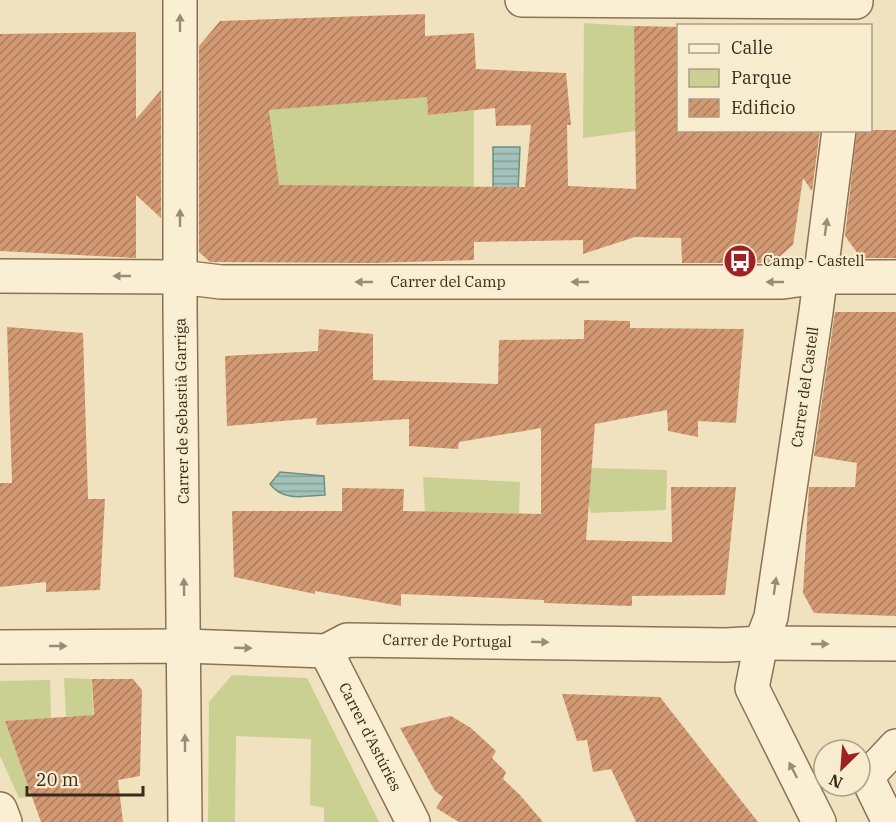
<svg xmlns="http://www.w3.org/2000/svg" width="896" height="822" font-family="'IBM Plex Serif',serif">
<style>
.green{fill:#c9d092}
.water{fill:url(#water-rules);stroke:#699187;stroke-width:1.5}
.building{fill:url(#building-hatch);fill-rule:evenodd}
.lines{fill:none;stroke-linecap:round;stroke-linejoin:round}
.minor-casing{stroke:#8b7256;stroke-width:36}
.minor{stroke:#fbefd3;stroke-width:33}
.oneway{fill:#9a8c78}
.labels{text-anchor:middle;stroke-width:4.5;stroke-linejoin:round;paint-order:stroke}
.poi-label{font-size:15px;fill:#392a1c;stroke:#f8eccf;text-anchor:start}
.street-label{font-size:15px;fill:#392a1c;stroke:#f8eccf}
</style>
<defs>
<pattern id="water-rules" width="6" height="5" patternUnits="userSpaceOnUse" patternTransform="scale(1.5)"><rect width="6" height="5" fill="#a3c2b9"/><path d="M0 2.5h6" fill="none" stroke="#869e96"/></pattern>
<pattern id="building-hatch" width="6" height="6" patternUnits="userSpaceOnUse" patternTransform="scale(1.5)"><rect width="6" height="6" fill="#d29972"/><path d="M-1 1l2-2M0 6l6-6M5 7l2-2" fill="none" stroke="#ab7d5d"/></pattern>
</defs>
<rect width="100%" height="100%" fill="#f1e2bf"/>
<g class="green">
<polygon points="584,23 634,26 636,131 583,138"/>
<polygon points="427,95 428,115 474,110 474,187 276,186 269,110"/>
<polygon points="591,468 667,470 666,510 591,513 588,503"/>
<polygon points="423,477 520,482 519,513 425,512"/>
<polygon points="232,675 307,678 379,822 324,822 324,808 310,805 311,739 236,736 235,822 208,822 209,702"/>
<polygon points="64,678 92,679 93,715 66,717"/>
<polygon points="50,680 51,718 5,721 24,775 39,796 19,798 0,756 0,681"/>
</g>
<g class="water">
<polygon points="493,147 520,147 518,192 493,192"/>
<path d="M280 472 324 476 325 495C304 496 284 502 270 484Z"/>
</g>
<g class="building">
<path d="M425 14V36L474 33 476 69 566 73 571 125H567L568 186 636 189 634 26 678 27V130H820L812 191 803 178 793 245 772 263H682L681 238 635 237 583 254V240L474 242V260L373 263 210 262 199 252V46L220 21ZM427 97 428 115 495 108 496 126 531 125 525 187 279 185 269 110Z"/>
<polygon points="136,32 136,119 161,90 161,218 136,195 136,258 0,251 0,34"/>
<polygon points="857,130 896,130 896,258 861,258 845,236"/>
<polygon points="835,312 896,312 896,616 814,613 803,593 809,487 855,487 857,463 814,456"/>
<polygon points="584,320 630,321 630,328 744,329 736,423 698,421 698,437 668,431 667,410 595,424 586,540 672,542 671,487 736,487 725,595 632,596 632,606 544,603 544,600 401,594 401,606 315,591 315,594 234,577 232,511 342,511 342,488 404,489 403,511 541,514 541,428 459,442 458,449 409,446 409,419 316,425 317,418 227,426 225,356 318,351 319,329 373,334 373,380 498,384 499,340 584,339"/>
<polygon points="7,327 83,333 88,499 105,499 100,590 46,592 46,582 0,587 0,483 12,483"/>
<polygon points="92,679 133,679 142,690 140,776 118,780 123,822 41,822 5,721 94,715"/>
<polygon points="562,694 660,697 758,822 636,822 611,769 593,772 587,740 577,741"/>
<polygon points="451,716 471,728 496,751 492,758 506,772 503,779 520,795 543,822 459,822 436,808 443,797 435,791 400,728"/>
</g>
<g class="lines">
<g class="minor-casing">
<g id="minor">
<polyline points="180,0 180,309 185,822"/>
<polyline points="522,0 856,2"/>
<polyline points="0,276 180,277 221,282 783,282 819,277 896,277"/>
<polyline points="0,647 184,646 326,651 347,640 726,645 761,643 896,644"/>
<polyline points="326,651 413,822"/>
<polyline points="0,809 5,822"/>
<polyline points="819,822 752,688 761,643 771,617 816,312 839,130"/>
<polyline points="889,822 867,777 896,746"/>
</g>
</g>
<use href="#minor" class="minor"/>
</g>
<defs><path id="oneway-solid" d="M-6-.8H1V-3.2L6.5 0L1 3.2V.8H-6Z" transform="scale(1.5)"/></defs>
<g class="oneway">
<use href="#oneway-solid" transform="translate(180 23) rotate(-90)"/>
<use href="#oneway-solid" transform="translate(180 218) rotate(-90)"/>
<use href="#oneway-solid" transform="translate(826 227) rotate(-82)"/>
<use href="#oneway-solid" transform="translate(122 276) rotate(-180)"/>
<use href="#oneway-solid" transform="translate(364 282) rotate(180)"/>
<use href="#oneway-solid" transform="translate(580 282) rotate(180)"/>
<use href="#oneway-solid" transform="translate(775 282) rotate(180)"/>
<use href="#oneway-solid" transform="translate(775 586) rotate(-82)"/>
<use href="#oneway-solid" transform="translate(184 587) rotate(-91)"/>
<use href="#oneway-solid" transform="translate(540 642) rotate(1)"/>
<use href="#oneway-solid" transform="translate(820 644)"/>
<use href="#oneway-solid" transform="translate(58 646)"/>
<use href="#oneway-solid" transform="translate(243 648) rotate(2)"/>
<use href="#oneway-solid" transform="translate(185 743) rotate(-90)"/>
<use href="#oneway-solid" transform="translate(793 770) rotate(-117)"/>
</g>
<defs>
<g id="bus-disc" transform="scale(1.725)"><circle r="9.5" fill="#9e2223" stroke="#f8eccf"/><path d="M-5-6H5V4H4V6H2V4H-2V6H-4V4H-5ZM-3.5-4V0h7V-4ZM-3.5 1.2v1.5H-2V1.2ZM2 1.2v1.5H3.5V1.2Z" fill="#fff"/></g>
</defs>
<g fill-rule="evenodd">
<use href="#bus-disc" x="740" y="261"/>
</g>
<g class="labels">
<g class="poi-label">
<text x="763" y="266">Camp - Castell</text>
</g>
<g class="street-label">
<text x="448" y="287">Carrer del Camp</text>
<text transform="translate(805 387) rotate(-82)" y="5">Carrer del Castell</text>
<text transform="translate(182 411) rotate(-91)" y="5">Carrer de Sebastià Garriga</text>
<text transform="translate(447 641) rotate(1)" y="5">Carrer de Portugal</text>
<text transform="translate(370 737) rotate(63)" y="5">Carrer d'Astúries</text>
</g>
</g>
<rect x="677" y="24" width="195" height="108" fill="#f8eccf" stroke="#ac9e87" stroke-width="1.5"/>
<rect x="689" y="44" width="30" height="9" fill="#fbefd3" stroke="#ac9e87" stroke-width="1.5"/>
<text x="731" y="54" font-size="18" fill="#392a1c">Calle</text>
<rect x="689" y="69" width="30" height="18" fill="#c9d092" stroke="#ac9e87" stroke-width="1.5"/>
<text x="731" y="84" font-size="18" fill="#392a1c">Parque</text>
<rect x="689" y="99" width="30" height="18" fill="url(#building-hatch)" stroke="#ac9e87" stroke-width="1.5"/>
<text x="731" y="114" font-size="18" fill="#392a1c">Edificio</text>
<g transform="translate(842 768) rotate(205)"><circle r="28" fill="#f8eccf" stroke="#ac9e87" stroke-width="1.5"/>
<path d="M0-4.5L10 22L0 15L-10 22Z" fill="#9e2223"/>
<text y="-9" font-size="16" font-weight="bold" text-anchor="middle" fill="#392a1c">N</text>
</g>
<path d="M27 786v9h116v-9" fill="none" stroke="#392a1c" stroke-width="3"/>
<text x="36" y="786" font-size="18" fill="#392a1c" stroke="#f8eccf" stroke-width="4.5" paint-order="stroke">20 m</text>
</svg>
